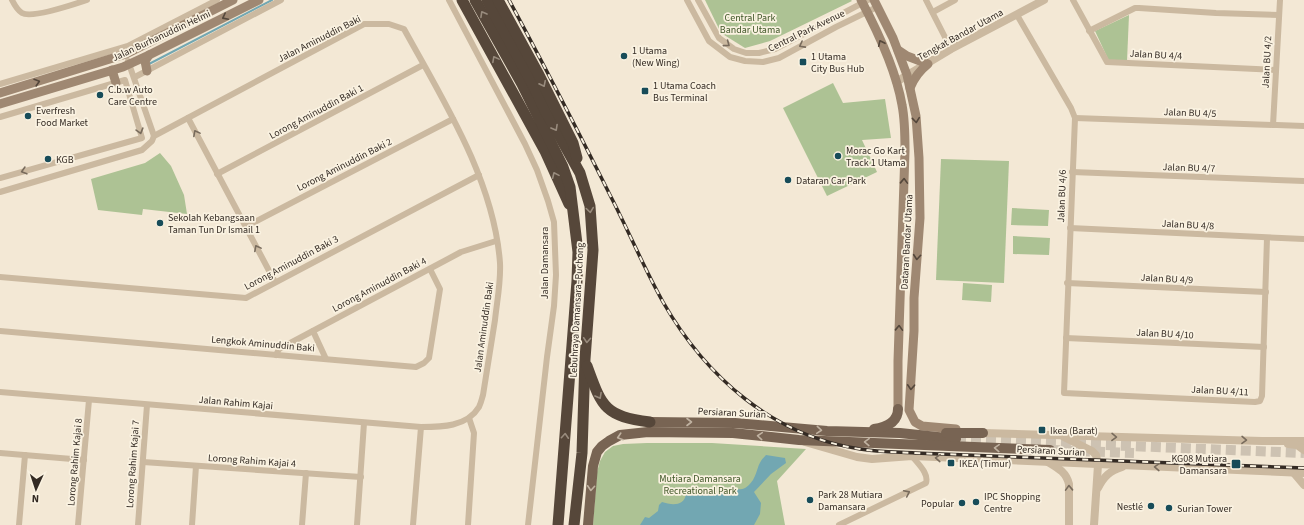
<svg xmlns="http://www.w3.org/2000/svg" width="1304" height="525" font-family="'Source Sans 3',sans-serif">
<style>
.green{fill:#adc294}
.water{fill:#72a7b2}
.lines{fill:none;stroke-linecap:round;stroke-linejoin:round}
.stream{stroke:#72a7b2;stroke-width:2}
.primary-tunnel{stroke:#cdc2b2;stroke-width:10;stroke-dasharray:10 5;stroke-linecap:butt}
.minor{stroke:#cbb9a0;stroke-width:6}
.tertiary{stroke:#cbb9a0;stroke-width:8}
.secondary{stroke:#9f8872;stroke-width:9}
.primary{stroke:#786453;stroke-width:10}
.motorway{stroke:#56473a;stroke-width:11}
.rail-casing{stroke:#342b24;stroke-width:3.5}
.rail{stroke:#faf2e1;stroke-width:2;stroke-dasharray:6;stroke-linecap:butt}
.oneway{stroke:#988b7d}
.oneway2{stroke:#54473b}
.oneway3{stroke:#786b5c}
.oneway4{stroke:#c0b2a1}
.poi-dot{fill:#174c59;stroke:#faf2e1;stroke-width:1.5}
.labels{text-anchor:middle;stroke-width:3.5;stroke-linejoin:round;paint-order:stroke}
.park-label{font-size:10px;fill:#3e5526;stroke:#faf2e1}
.street-label{font-size:10px;fill:#342b24;stroke:#faf2e1}
.poi-label{font-size:10px;fill:#342b24;stroke:#faf2e1;text-anchor:start}
</style>
<rect width="100%" height="100%" fill="#f3e8d5"/>
<g class="green">
<polygon points="705,0 851,0 852,1 770,41 745,48 721,33"/>
<polygon points="1129,15 1127,61 1109,61 1095,31"/>
<polygon points="833,83 843,103 885,99 891,138 862,140 877,172 827,196 783,108"/>
<polygon points="160,153 171,166 184,195 187,214 143,209 142,215 98,210 91,179 145,163"/>
<polygon points="941,159 1009,161 1004,283 936,280"/>
<polygon points="1012,208 1049,210 1048,226 1011,225"/>
<polygon points="1013,236 1050,238 1049,255 1013,254"/>
<polygon points="963,283 992,285 991,302 962,300"/>
<polygon points="647,443 712,443 806,449 777,481 785,525 593,525 597,472 600,461 605,452 613,446 623,444"/>
</g>
<path class="water" d="M766 455 785 458 786 463 771 474 754 492 761 503 760 514 754 525H640L645 517 649 518 658 511 659 505 662 502C671 505 684 507 686 494 689 494 692 492 695 492 699 491 707 496 714 495 719 494 723 491 728 490 740 487 743 494 753 480 759 470 756 465 766 455Z"/>
<g class="lines">
<polyline class="stream" points="149,64 272,0"/>
<g class="primary-tunnel">
<polyline points="956,439 1304,453"/>
<polyline points="1050,450 1134,453"/>
</g>
<g class="minor">
<path d="M12 0C14 4 17 10 22 13 32 19 75 4 87 0"/>
<polyline points="449,0 525,144 537,170 548,201 554,222 556,275 554,306 547,357 528,525"/>
<polyline points="687,0 709,41 730,57 745,61 763,62 779,58 836,27 877,7"/>
<polyline points="698,0 719,38 734,49 746,53 759,53 775,49 868,0"/>
<polyline points="926,0 951,49"/>
<polyline points="1073,0 1107,62 1276,70"/>
<polyline points="933,12 955,0"/>
<polyline points="1017,15 1071,108 1075,118 1064,393 1255,402 1260,401 1262,396 1267,238"/>
<polyline points="1089,31 1135,8 1139,8 1216,13 1279,15"/>
<polyline points="128,61 154,136"/>
<polyline points="135,77 281,0"/>
<polyline points="0,84 128,46 217,0"/>
<polyline points="0,117 125,80 142,138 0,178"/>
<polyline points="188,118 275,282"/>
<polyline points="1075,118 1304,126"/>
<polyline points="1273,125 1280,0"/>
<polyline points="1072,172 1304,181"/>
<polyline points="217,174 423,65"/>
<path d="M0 192 142 150 152 141 154 136 364 24H389L404 29C443 100 494 180 500 263 501 282 497 301 495 320 491 345 487 370 483 395 482 398 481 403 479 407 467 427 441 427 421 427L0 392"/>
<polyline points="245,227 453,119"/>
<polyline points="1070,228 1304,239"/>
<polyline points="0,277 246,298 479,175"/>
<polyline points="1067,283 1266,292"/>
<polyline points="0,331 416,367 424,363 429,358 440,289 430,269"/>
<polyline points="313,331 326,359"/>
<polyline points="1066,338 1264,347"/>
<polyline points="276,355 279,349 461,252 496,241"/>
<polyline points="0,453 84,460"/>
<polyline points="143,462 361,477"/>
<polyline points="19,525 25,455"/>
<polyline points="78,525 89,400"/>
<polyline points="138,525 147,405"/>
<polyline points="192,525 196,466"/>
<polyline points="302,525 306,473"/>
<polyline points="357,525 364,423"/>
<polyline points="413,525 421,427"/>
<polyline points="468,525 474,433 469,418"/>
<path d="M839 525 926 483C929 473 918 464 912 456"/>
</g>
<g class="tertiary">
<polyline points="896,82 951,49 1044,0"/>
<polyline points="983,433 1262,441 1304,441"/>
<polyline points="1064,437 1092,451 1096,455 1098,465 1094,525"/>
<polyline points="805,442 857,457 872,459 912,456 1304,473"/>
<polyline points="1288,444 1297,445 1304,450"/>
<path d="M1048 462C1058 468 1066 472 1069 484V525"/>
<polyline points="1293,472 1304,485"/>
<path d="M1098 488C1104 476 1110 471 1122 467"/>
</g>
<g class="secondary">
<path d="M861 0C878 32 896 70 902 105 905 120 905 136 905 151L898 361V409"/>
<polyline points="874,0 893,38 907,75 916,116 919,158 920,218 914,298 914,331 909,410 915,422 922,426 956,429"/>
<path d="M898 50 907 56 928 64C919 71 914 78 910 88"/>
<polyline points="112,70 116,83"/>
<polyline points="147,71 145,61 149,55"/>
<polyline points="0,93 126,54 233,0"/>
<polyline points="0,104 123,67 149,55 259,0"/>
</g>
<g class="primary">
<polyline points="650,422 735,423 827,431 900,433 956,439"/>
<path d="M874 429C887 427 898 422 898 409"/>
<polyline points="946,433 983,433"/>
<polyline points="588,525 593,466 597,452 602,446 609,441 620,435 648,432 733,433 799,440 1050,450"/>
</g>
<g class="motorway">
<polyline points="462,0 545,151 569,204"/>
<polyline points="475,0 522,84 563,167 570,187 578,252 577,281 558,525"/>
<polyline points="487,0 531,81 546,112 580,173 590,206 593,250 585,359 582,453 574,525"/>
<polyline points="498,0 539,75 573,143 577,158"/>
<path d="M587 366C602 407 604 416 650 422"/>
</g>
<g class="rail-casing">
<path id="rail" d="M509 0C544 65 578 131 611 197 629 232 644 268 663 302 706 377 773 436 860 449 878 452 897 452 915 453L1304 468"/>
</g>
<use href="#rail" class="rail"/>
</g>
<defs><path id="oneway-chevron" d="M-2-3.5L2.5 0L-2 3.5" fill="none" stroke-width="1.6" stroke-linecap="round" stroke-linejoin="round"/></defs>
<g class="oneway">
<use href="#oneway-chevron" transform="translate(483 14) rotate(-119)"/>
<use href="#oneway-chevron" transform="translate(495 59) rotate(-118)"/>
<use href="#oneway-chevron" transform="translate(543 84) rotate(64)"/>
<use href="#oneway-chevron" transform="translate(555 128) rotate(61)"/>
<use href="#oneway-chevron" transform="translate(555 175) rotate(-114)"/>
<use href="#oneway-chevron" transform="translate(590 210) rotate(82)"/>
<use href="#oneway-chevron" transform="translate(587 340) rotate(94)"/>
<use href="#oneway-chevron" transform="translate(599 396) rotate(61)"/>
<use href="#oneway-chevron" transform="translate(565 436) rotate(-86)"/>
</g>
<g class="oneway2">
<use href="#oneway-chevron" transform="translate(225 17) rotate(153)"/>
<use href="#oneway-chevron" transform="translate(881 43) rotate(-115)"/>
<use href="#oneway-chevron" transform="translate(37 82) rotate(-17)"/>
<use href="#oneway-chevron" transform="translate(916 120) rotate(84)"/>
<use href="#oneway-chevron" transform="translate(904 181) rotate(-88)"/>
<use href="#oneway-chevron" transform="translate(917 257) rotate(95)"/>
<use href="#oneway-chevron" transform="translate(899 328) rotate(-88)"/>
<use href="#oneway-chevron" transform="translate(911 387) rotate(93)"/>
</g>
<g class="oneway3">
<use href="#oneway-chevron" transform="translate(727 44) rotate(37)"/>
<use href="#oneway-chevron" transform="translate(802 45) rotate(152)"/>
<use href="#oneway-chevron" transform="translate(140 131) rotate(74)"/>
<use href="#oneway-chevron" transform="translate(196 133) rotate(-118)"/>
<use href="#oneway-chevron" transform="translate(24 171) rotate(164)"/>
<use href="#oneway-chevron" transform="translate(257 248) rotate(-118)"/>
<use href="#oneway-chevron" transform="translate(1114 437) rotate(1)"/>
<use href="#oneway-chevron" transform="translate(1244 440) rotate(1)"/>
<use href="#oneway-chevron" transform="translate(938 458) rotate(-177)"/>
<use href="#oneway-chevron" transform="translate(1157 467) rotate(-178)"/>
<use href="#oneway-chevron" transform="translate(1069 488) rotate(-92)"/>
<use href="#oneway-chevron" transform="translate(907 493) rotate(-26)"/>
</g>
<g class="oneway4">
<use href="#oneway-chevron" transform="translate(689 422)"/>
<use href="#oneway-chevron" transform="translate(819 430) rotate(5)"/>
<use href="#oneway-chevron" transform="translate(760 436) rotate(-175)"/>
<use href="#oneway-chevron" transform="translate(620 437) rotate(162)"/>
<use href="#oneway-chevron" transform="translate(867 442) rotate(-178)"/>
<use href="#oneway-chevron" transform="translate(997 448) rotate(-177)"/>
<use href="#oneway-chevron" transform="translate(591 488) rotate(94)"/>
</g>
<g class="poi-dot">
<circle cx="624" cy="56" r="4"/>
<rect x="799" y="58" width="8" height="8" rx="2"/>
<rect x="641" y="87" width="8" height="8" rx="2"/>
<circle cx="100" cy="95" r="4"/>
<circle cx="28" cy="116" r="4"/>
<circle cx="838" cy="156" r="4"/>
<circle cx="48" cy="159" r="4"/>
<circle cx="788" cy="180" r="4"/>
<circle cx="160" cy="223" r="4"/>
<rect x="1038" y="426" width="8" height="8" rx="2"/>
<rect x="947" y="459" width="8" height="8" rx="2"/>
<rect x="1231" y="459" width="10" height="10" rx="2"/>
<circle cx="810" cy="500" r="4"/>
<circle cx="976" cy="502" r="4"/>
<circle cx="962" cy="503" r="4"/>
<circle cx="1151" cy="506" r="4"/>
<circle cx="1169" cy="508" r="4"/>
</g>
<g class="labels">
<g class="park-label">
<text x="750" y="21">Central Park<tspan x="750" dy="12">Bandar Utama</tspan></text>
<text x="700" y="482">Mutiara Damansara<tspan x="700" dy="12">Recreational Park</tspan></text>
</g>
<g class="street-label">
<text transform="translate(806 30) rotate(-26)" y="4">Central Park Avenue</text>
<text transform="translate(960 34) rotate(-29)" y="4">Tengkat Bandar Utama</text>
<text transform="translate(161 35) rotate(-25)" y="4">Jalan Burhanuddin Helmi</text>
<text transform="translate(319 38) rotate(-27)" y="4">Jalan Aminuddin Baki</text>
<text transform="translate(1156 54) rotate(3)" y="4">Jalan BU 4/4</text>
<text transform="translate(1266 62) rotate(-87)" y="4">Jalan BU 4/2</text>
<text transform="translate(316 111) rotate(-28)" y="4">Lorong Aminuddin Baki 1</text>
<text transform="translate(1190 112) rotate(2)" y="4">Jalan BU 4/5</text>
<text transform="translate(344 164) rotate(-27)" y="4">Lorong Aminuddin Baki 2</text>
<text transform="translate(1189 167) rotate(2)" y="4">Jalan BU 4/7</text>
<text transform="translate(1061 196) rotate(-88)" y="4">Jalan BU 4/6</text>
<text transform="translate(1188 224) rotate(3)" y="4">Jalan BU 4/8</text>
<text transform="translate(906 242) rotate(-87)" y="4">Dataran Bandar Utama</text>
<text transform="translate(291 262) rotate(-28)" y="4">Lorong Aminuddin Baki 3</text>
<text transform="translate(544 263) rotate(-90)" y="4">Jalan Damansara</text>
<text transform="translate(1167 278) rotate(3)" y="4">Jalan BU 4/9</text>
<text transform="translate(379 284) rotate(-28)" y="4">Lorong Aminuddin Baki 4</text>
<text transform="translate(576 310) rotate(-87)" y="4">Lebuhraya Damansara–Puchong</text>
<text transform="translate(483 327) rotate(-82)" y="4">Jalan Aminuddin Baki</text>
<text transform="translate(1165 333) rotate(3)" y="4">Jalan BU 4/10</text>
<text transform="translate(263 343) rotate(5)" y="4">Lengkok Aminuddin Baki</text>
<text transform="translate(1220 390) rotate(3)" y="4">Jalan BU 4/11</text>
<text transform="translate(236 402) rotate(5)" y="4">Jalan Rahim Kajai</text>
<text transform="translate(732 412) rotate(3)" y="4">Persiaran Surian</text>
<text transform="translate(1051 450) rotate(3)" y="4">Persiaran Surian</text>
<text transform="translate(252 460) rotate(4)" y="4">Lorong Rahim Kajai 4</text>
<text transform="translate(74 462) rotate(-85)" y="4">Lorong Rahim Kajai 8</text>
<text transform="translate(132 464) rotate(-86)" y="4">Lorong Rahim Kajai 7</text>
</g>
<g class="poi-label">
<text x="632" y="54">1 Utama<tspan x="632" dy="12">(New Wing)</tspan></text>
<text x="811" y="60">1 Utama<tspan x="811" dy="12">City Bus Hub</tspan></text>
<text x="653" y="89">1 Utama Coach<tspan x="653" dy="12">Bus Terminal</tspan></text>
<text x="108" y="93">C.b.w Auto<tspan x="108" dy="12">Care Centre</tspan></text>
<text x="36" y="114">Everfresh<tspan x="36" dy="12">Food Market</tspan></text>
<text x="846" y="154">Morac Go Kart<tspan x="846" dy="12">Track 1 Utama</tspan></text>
<text x="56" y="163">KGB</text>
<text x="796" y="184">Dataran Car Park</text>
<text x="168" y="221">Sekolah Kebangsaan<tspan x="168" dy="12">Taman Tun Dr Ismail 1</tspan></text>
<text x="1050" y="434">Ikea (Barat)</text>
<text x="1227" y="462" text-anchor="end">KG08 Mutiara<tspan x="1227" dy="12">Damansara</tspan></text>
<text x="959" y="467">IKEA (Timur)</text>
<text x="818" y="498">Park 28 Mutiara<tspan x="818" dy="12">Damansara</tspan></text>
<text x="984" y="500">IPC Shopping<tspan x="984" dy="12">Centre</tspan></text>
<text x="954" y="507" text-anchor="end">Popular</text>
<text x="1143" y="510" text-anchor="end">Nestlé</text>
<text x="1177" y="512">Surian Tower</text>
</g>
</g>
<g transform="translate(36 489) rotate(183)" stroke="#faf2e1" stroke-width="3" paint-order="stroke">
<path d="M0-3L7 15L0 10L-7 15Z" fill="#342b24"/>
<text y="-6" font-size="11" font-weight="bold" text-anchor="middle" fill="#342b24">N</text>
</g>
</svg>
